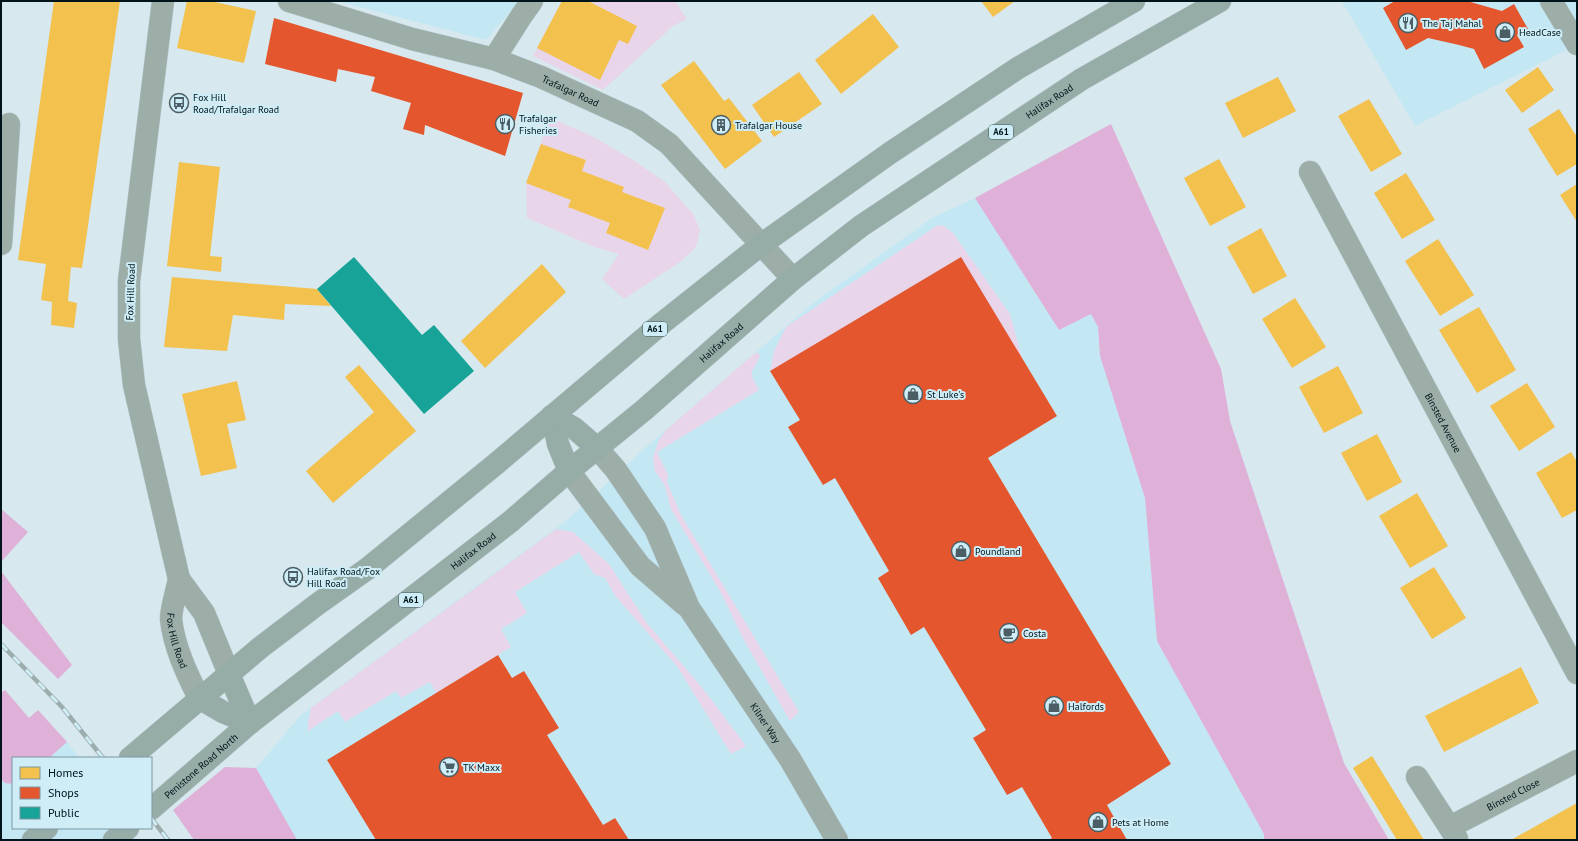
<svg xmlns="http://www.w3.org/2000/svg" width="1578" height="841" font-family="'PT Sans',sans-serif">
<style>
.built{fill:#c3e8f4}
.green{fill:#e9d5ea}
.forest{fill:#dfb0d8}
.homes{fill:#f2c14e}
.shops{fill:#e4572e}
.public{fill:#17a398}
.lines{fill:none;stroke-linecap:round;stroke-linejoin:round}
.minor-casing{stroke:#b6c5cb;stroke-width:23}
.tertiary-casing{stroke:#b6c5cb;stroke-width:23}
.trunk-casing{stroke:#b6c5cb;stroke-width:23}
.minor{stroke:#9caea7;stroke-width:22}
.tertiary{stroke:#9caea7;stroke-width:22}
.trunk{stroke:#96aca7;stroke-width:22}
.rail-casing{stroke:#9dacac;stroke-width:4.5}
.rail{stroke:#ceedf7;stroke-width:3;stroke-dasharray:9;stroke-linecap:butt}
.labels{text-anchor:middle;stroke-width:4;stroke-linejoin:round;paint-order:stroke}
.shield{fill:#ceedf7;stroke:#3e555d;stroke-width:1}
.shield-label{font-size:9px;font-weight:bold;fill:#00141b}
.poi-label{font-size:10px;fill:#00141b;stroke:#ceedf7;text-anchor:start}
.street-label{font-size:10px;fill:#00141b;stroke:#ceedf7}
</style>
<rect width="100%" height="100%" fill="#d7e8ee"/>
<g class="built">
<polygon points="337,1 519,1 486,40"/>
<polygon points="1344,1 1577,1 1577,45 1415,126 1342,2"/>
<polygon points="975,198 1059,330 1091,314 1098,327 1100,356 1145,498 1157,641 1264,834 1264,840 297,840 256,768 301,715 567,520 646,447 812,304 932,218"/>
<polygon points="67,742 79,758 49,758"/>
<polygon points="1,779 5,783 13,784 13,828 129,828 137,840 1,840"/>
</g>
<g class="green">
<polygon points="562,1 675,1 687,19 673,26 603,90 533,56"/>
<polygon points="550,118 592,136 633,160 665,182 694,215 700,231 696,247 680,262 624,299 602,279 619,254 594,247 527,218 526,183"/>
<polygon points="938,225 944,226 953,233 1010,314 1023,361 961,257 770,371 774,351 786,327"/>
<path d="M755 353H758L760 356C752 375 747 369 759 390L657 452 668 475 667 482 681 515 799 712 790 721 744 640 721 593 671 509 665 486 655 471 653 457 659 440 665 431Z"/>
<polygon points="556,529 573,532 609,564 646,622 704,690 746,746 731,754 677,666 616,597 605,578 594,574 579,552 515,592 527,613 501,629 511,647 436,693 430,682 401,698 396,691 345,722 338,711 308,731 308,723 311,708"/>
</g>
<g class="forest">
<polygon points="1111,124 1221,369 1230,421 1344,763 1389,840 1264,840 1264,834 1157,641 1145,498 1100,356 1098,327 1091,314 1059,330 975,198"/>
<polygon points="1,509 28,532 1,562"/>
<polygon points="1,571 72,665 58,679 1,622"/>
<polygon points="5,690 29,718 38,710 67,742 49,758 13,758 13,784 5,783 1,779 1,693"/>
<polygon points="225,767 256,768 297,840 194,840 173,810"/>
</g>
<g class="homes">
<polygon points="54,1 120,1 82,268 71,267 68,301 77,303 74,328 51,325 52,302 41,300 46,264 18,260"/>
<polygon points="187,1 210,1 256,11 244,63 177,48"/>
<polygon points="562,1 588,1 637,26 628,44 619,40 600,80 537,48"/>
<polygon points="981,1 1015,1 993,17"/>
<polygon points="873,14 899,47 841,94 815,60"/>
<polygon points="694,61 724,101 729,98 762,141 725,169 661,85"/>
<polygon points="1538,67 1554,90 1522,113 1505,90"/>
<polygon points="799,72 822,104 774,137 752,105"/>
<polygon points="1278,77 1296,111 1243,138 1225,103"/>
<polygon points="1369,99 1402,154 1371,172 1338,116"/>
<polygon points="1559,109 1577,137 1577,164 1557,176 1528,129"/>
<polygon points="541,144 586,160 582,171 624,187 622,192 665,208 648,250 606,233 610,223 568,207 571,200 526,183"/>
<polygon points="1219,159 1246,207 1210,226 1184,178"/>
<polygon points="179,162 220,167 210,256 222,257 221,272 167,266"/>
<polygon points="1406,173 1435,220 1402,239 1374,193"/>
<polygon points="1577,184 1577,222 1560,195"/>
<polygon points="1261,228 1287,276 1253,294 1227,247"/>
<polygon points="1438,239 1474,295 1440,316 1405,261"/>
<polygon points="542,264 566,292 485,368 461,341"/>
<polygon points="172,277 317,289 331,306 285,304 284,320 233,315 227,351 164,347"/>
<polygon points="1295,298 1326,347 1292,368 1262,319"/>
<polygon points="1479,307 1516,370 1477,393 1439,330"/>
<polygon points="359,365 416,431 333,503 306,471 374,412 345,377"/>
<polygon points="1338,366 1363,413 1324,433 1299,387"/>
<polygon points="237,381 246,420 227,424 237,468 201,476 182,394"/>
<polygon points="1527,383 1555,427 1519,451 1490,406"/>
<polygon points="1377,434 1402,482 1367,501 1341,453"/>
<polygon points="1571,452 1577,462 1577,510 1562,518 1536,473"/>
<polygon points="1417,493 1448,546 1410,568 1379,516"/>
<polygon points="1434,567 1466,618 1432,639 1400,588"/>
<polygon points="1521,667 1539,703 1444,752 1425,716"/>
<polygon points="1372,756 1424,840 1397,840 1353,768"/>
<polygon points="1577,803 1577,840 1511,840 1543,822"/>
</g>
<g class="shops">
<polygon points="1395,1 1467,1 1502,11 1514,4 1528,29 1517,35 1524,47 1484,69 1474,49 1459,45 1428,38 1406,50 1383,8"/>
<polygon points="274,18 523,93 505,156 425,125 424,135 403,129 411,103 371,91 375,77 338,69 336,82 265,64"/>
<polygon points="961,257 1057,416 988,458 1171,764 1107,805 1127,840 1048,840 1052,838 1022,787 1007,795 973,738 986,730 924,627 911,635 878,578 889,571 835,478 823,485 788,427 800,420 770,371"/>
<polygon points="498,655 512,678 524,671 559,728 547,735 603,825 615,818 629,840 376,840 327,760"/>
</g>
<polygon class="public" points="354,257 422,335 434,325 474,371 424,414 317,289"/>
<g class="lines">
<g class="minor-casing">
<g id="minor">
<path id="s1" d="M289 1 412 39 494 59 541 77 637 121 669 144 793 279"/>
<polyline points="1551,1 1577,44"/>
<polyline points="494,59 522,15 532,1"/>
<path id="s2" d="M1310 172 1577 673"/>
<polyline points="1,214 3,214 9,124"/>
<polyline points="1,244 3,214"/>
<path id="s3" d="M597 448 616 470 655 528 689 608 790 759 837 840"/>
<polyline points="569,471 640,566 685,605"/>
<polyline points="1417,777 1457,839"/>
<path id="s4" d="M1450 827 1577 761"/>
</g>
</g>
<g class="tertiary-casing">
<g id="tertiary">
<polyline points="163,1 129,281 129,339 134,385 179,579 204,613 229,674"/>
<path id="s5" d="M179 579C177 590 171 608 171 619 174 647 187 674 199 698"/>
</g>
</g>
<g class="trunk-casing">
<g id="trunk">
<polyline points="552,416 558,444 569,471"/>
<polyline points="552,416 574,428 597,448"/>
<polyline points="229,674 250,723"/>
<polyline points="199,698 223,712 250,723"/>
<polyline points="130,758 261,647 319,603 367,569 497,463 661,324 762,244 890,153 1018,68 1134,1"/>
<path id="s6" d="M151 809 250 723 510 522 569 471 644 410 793 279 861 226 1082 79 1220 1"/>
<polyline points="33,840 47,828"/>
<polyline points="114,840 128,828"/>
</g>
</g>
<use href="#minor" class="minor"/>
<use href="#tertiary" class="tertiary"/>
<use href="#trunk" class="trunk"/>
<g class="rail-casing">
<g id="rail">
<polyline points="1,644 62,707 103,758"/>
<polyline points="151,818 168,840"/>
</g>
</g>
<use href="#rail" class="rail"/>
</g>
<defs>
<g id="restaurant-ring" transform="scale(1)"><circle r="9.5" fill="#ceedf7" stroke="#4b5e65" stroke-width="1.5"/><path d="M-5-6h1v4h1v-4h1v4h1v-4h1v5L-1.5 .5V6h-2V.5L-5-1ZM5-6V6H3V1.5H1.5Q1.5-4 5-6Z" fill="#4b5e65"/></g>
<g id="shop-ring" transform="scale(1)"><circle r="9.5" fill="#ceedf7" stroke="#4b5e65" stroke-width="1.5"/><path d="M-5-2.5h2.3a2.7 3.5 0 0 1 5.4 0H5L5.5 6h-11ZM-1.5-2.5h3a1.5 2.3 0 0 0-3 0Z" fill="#4b5e65"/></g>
<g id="bus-ring" transform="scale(1)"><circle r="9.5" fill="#ceedf7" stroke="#4b5e65" stroke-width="1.5"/><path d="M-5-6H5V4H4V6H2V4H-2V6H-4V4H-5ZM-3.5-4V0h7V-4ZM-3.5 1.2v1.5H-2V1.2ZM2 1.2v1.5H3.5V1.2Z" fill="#4b5e65"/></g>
<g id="building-ring" transform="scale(1)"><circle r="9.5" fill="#ceedf7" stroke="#4b5e65" stroke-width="1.5"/><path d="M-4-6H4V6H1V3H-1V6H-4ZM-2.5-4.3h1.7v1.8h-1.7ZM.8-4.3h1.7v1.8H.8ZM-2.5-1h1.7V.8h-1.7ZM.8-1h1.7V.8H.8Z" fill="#4b5e65"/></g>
<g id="cafe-ring" transform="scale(1)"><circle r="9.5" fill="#ceedf7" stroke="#4b5e65" stroke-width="1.5"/><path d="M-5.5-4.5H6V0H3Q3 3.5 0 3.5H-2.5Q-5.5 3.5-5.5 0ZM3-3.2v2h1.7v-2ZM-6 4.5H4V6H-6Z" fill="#4b5e65"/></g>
<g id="supermarket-ring" transform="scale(1)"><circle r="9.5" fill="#ceedf7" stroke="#4b5e65" stroke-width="1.5"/><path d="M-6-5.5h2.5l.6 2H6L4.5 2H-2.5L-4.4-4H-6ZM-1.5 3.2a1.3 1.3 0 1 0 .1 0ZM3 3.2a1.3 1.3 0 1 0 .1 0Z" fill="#4b5e65"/></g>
</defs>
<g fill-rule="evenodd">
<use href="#restaurant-ring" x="1408" y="23"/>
<use href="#shop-ring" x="1505" y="32"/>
<use href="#bus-ring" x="179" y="103"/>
<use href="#restaurant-ring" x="505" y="124"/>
<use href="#building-ring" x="721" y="125"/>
<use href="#shop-ring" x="913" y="394"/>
<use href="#shop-ring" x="961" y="551"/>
<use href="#bus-ring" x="293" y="577"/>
<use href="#cafe-ring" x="1009" y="633"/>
<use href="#shop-ring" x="1054" y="706"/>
<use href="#supermarket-ring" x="449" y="767"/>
<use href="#shop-ring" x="1098" y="822"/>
</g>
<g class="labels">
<g class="shield">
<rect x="989" y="125" width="24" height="14" rx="3"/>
<rect x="643" y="322" width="24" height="14" rx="3"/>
<rect x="399" y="593" width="24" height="14" rx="3"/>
</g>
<g class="shield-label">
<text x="1001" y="135">A61</text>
<text x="655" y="332">A61</text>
<text x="411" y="603">A61</text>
</g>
<g class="poi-label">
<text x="1422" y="27">The Taj Mahal</text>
<text x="1519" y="36">HeadCase</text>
<text x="193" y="101">Fox Hill<tspan x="193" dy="12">Road/Trafalgar Road</tspan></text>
<text x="519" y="122">Trafalgar<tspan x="519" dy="12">Fisheries</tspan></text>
<text x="735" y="129">Trafalgar House</text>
<text x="927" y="398">St Luke's</text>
<text x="975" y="555">Poundland</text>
<text x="307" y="575">Halifax Road/Fox<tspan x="307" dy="12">Hill Road</tspan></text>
<text x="1023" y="637">Costa</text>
<text x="1068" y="710">Halfords</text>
<text x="463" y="771">TK Maxx</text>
<text x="1112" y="826">Pets at Home</text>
</g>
<g class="street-label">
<text dy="4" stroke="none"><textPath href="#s1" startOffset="296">Trafalgar Road</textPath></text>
<text dy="4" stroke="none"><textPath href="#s6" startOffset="1145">Halifax Road</textPath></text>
<text transform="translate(130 292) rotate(-88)" y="4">Fox Hill Road</text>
<text dy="4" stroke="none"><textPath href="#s6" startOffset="737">Halifax Road</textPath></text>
<text dy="4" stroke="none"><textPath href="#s2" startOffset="284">Binsted Avenue</textPath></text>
<text dy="4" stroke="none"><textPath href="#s6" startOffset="413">Halifax Road</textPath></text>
<text dy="4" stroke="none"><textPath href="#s5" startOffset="63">Fox Hill Road</textPath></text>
<text dy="4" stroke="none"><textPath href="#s3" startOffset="324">Kilner Way</textPath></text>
<text dy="4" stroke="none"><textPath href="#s6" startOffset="66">Penistone Road North</textPath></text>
<text dy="4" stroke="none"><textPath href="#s4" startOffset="71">Binsted Close</textPath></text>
</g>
</g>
<rect width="1578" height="841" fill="none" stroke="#00141b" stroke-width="4"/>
<rect x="12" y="757" width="140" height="72" fill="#ceedf7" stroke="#7c969f"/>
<rect x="20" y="767" width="20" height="12" fill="#f2c14e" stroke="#7c969f"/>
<text x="48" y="777" font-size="12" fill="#00141b">Homes</text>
<rect x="20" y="787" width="20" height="12" fill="#e4572e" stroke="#7c969f"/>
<text x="48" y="797" font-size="12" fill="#00141b">Shops</text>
<rect x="20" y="807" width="20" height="12" fill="#17a398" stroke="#7c969f"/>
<text x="48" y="817" font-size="12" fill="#00141b">Public</text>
</svg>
